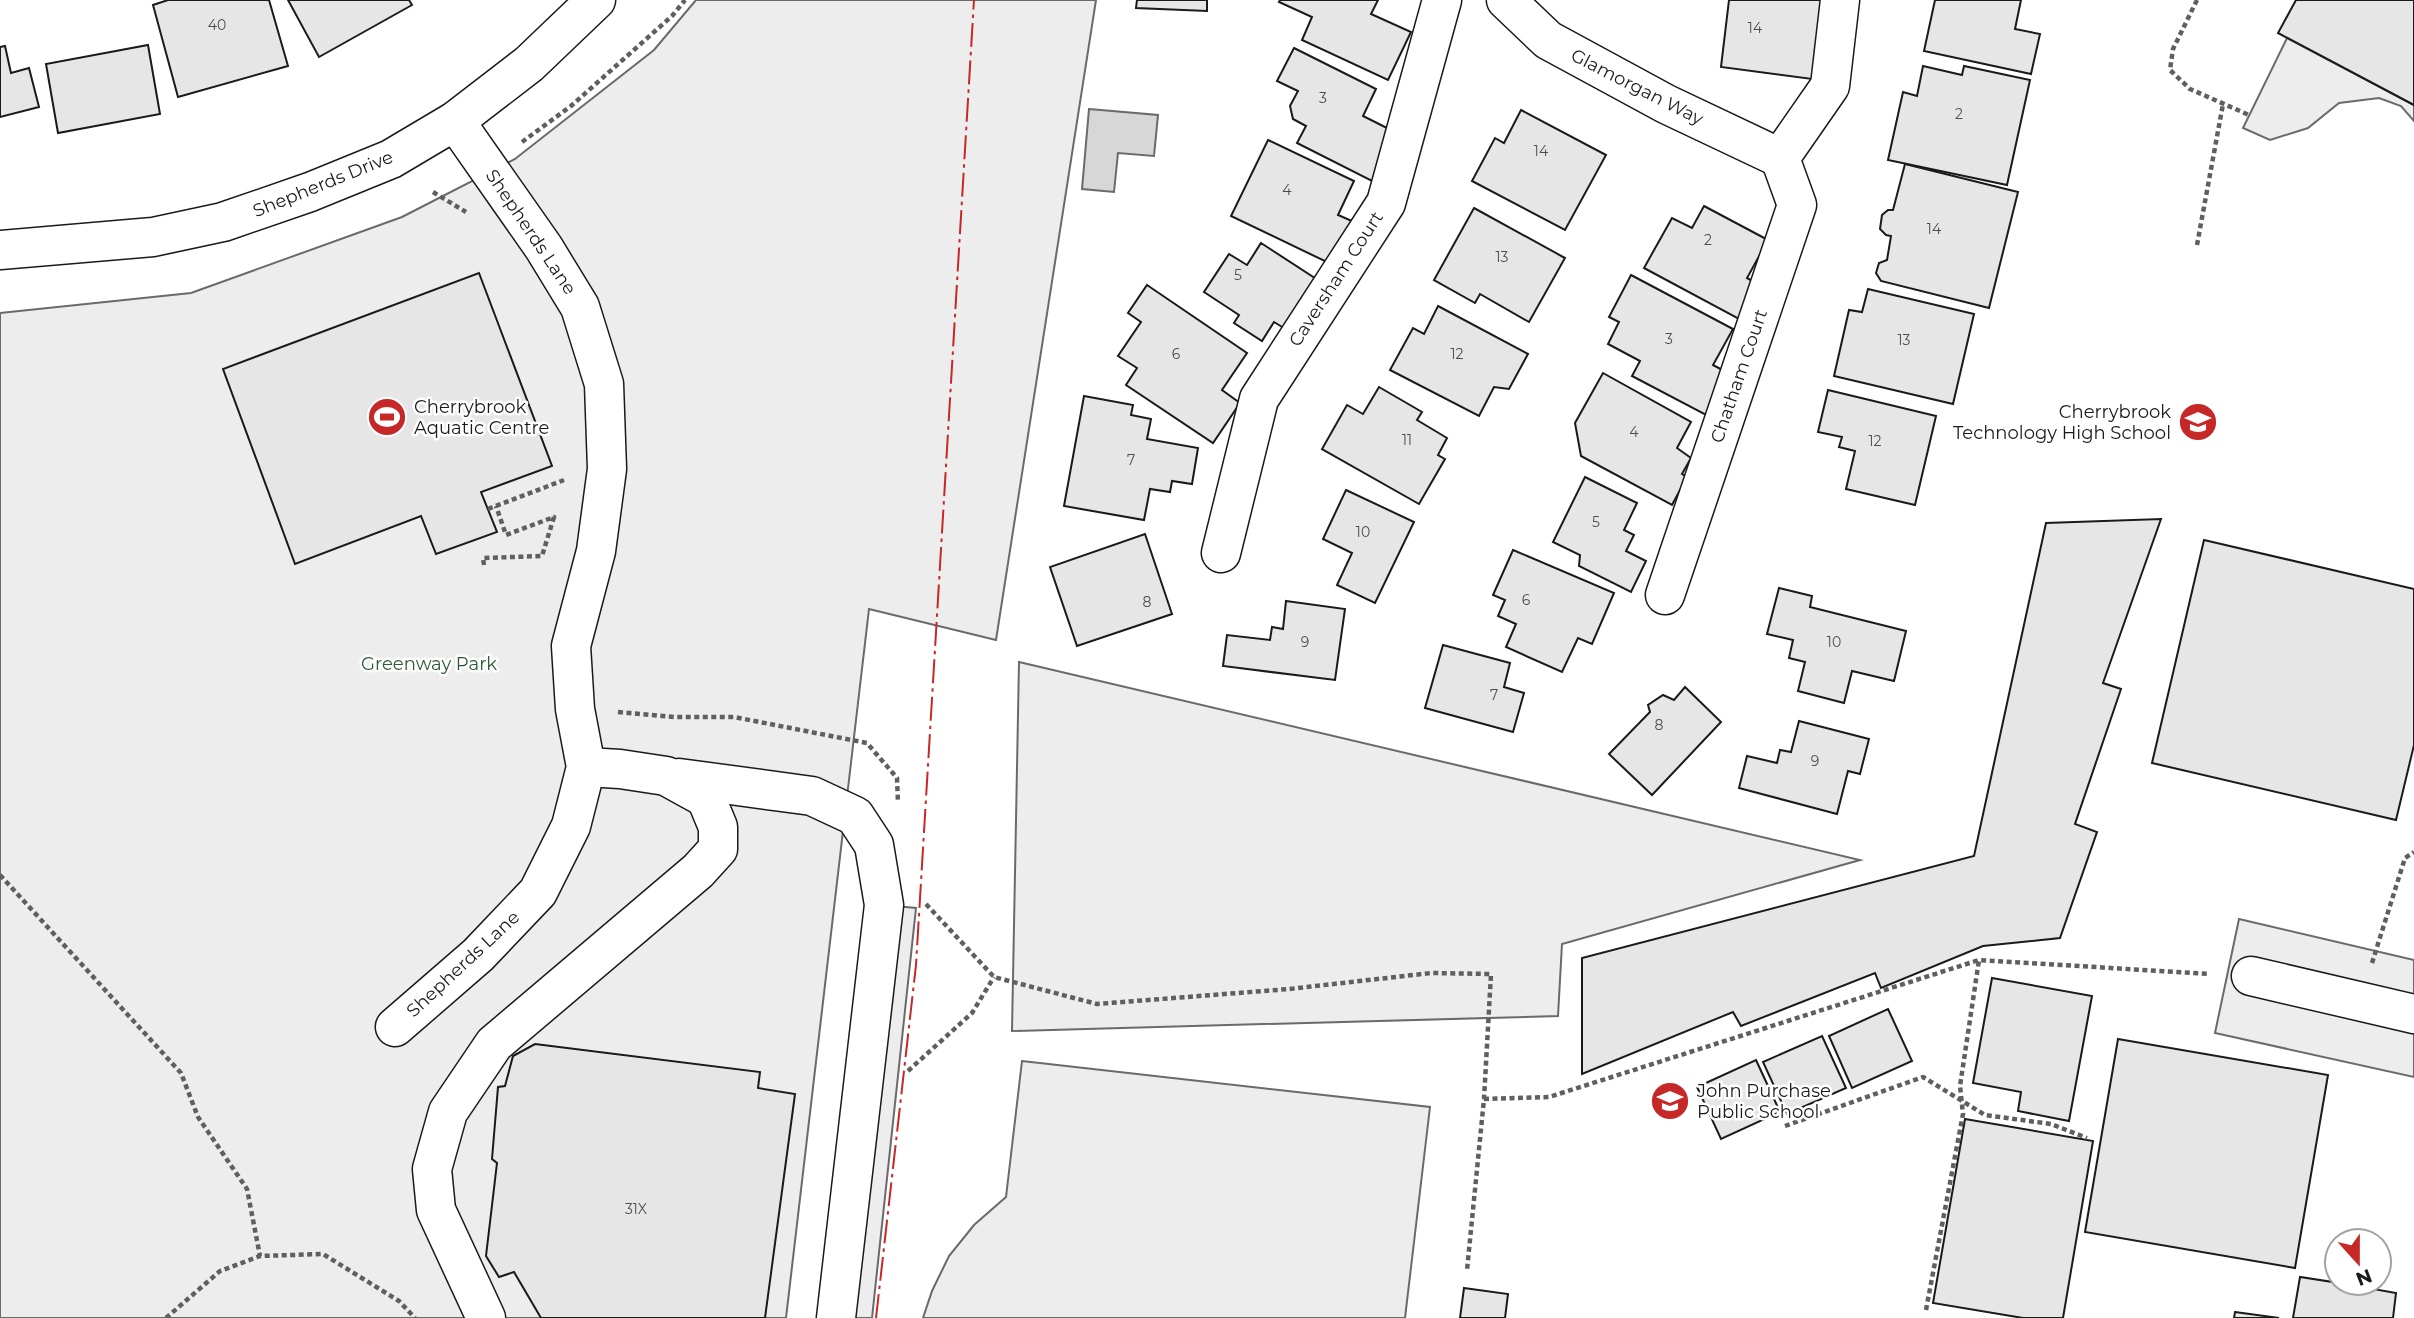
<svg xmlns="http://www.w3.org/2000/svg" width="2414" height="1318" font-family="Montserrat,sans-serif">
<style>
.built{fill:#ededed;stroke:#6a6a6a;stroke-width:2}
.water{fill:#d7d7d7;stroke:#6a6a6a;stroke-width:2}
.building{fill:#e6e6e6;stroke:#1a1a1a;stroke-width:2}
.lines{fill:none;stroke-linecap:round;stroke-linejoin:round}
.minor-casing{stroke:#1a1a1a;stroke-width:41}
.major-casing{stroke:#1a1a1a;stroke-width:41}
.path{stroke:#5f5f5f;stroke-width:4.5;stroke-dasharray:5 3.5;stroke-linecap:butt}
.minor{stroke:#fff;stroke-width:38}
.major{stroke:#fff;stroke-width:38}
.power{stroke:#c62828;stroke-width:2;stroke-dasharray:24 5 3.5 5;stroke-linecap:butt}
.labels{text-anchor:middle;stroke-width:5;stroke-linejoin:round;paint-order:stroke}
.number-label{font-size:14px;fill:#4d4d4d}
.street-label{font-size:18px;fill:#1a1a1a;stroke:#fff}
.poi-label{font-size:18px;fill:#1a1a1a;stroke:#fff;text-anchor:start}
.park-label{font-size:18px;fill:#2b5a34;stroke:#fff}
</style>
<rect width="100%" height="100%" fill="#fff"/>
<g class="built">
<polygon points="696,0 1096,0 996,640 869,609 786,1318 0,1318 0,313 191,293 402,217 515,159 654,50"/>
<polygon points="2287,38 2414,105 2414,121 2401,106 2379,98 2339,103 2308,128 2270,140 2243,128"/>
<polygon points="1019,662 1860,860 1562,944 1558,1016 1012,1031"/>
<polygon points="884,905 916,908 872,1318 836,1318"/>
<polygon points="2239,919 2414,960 2414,1077 2215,1033"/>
<polygon points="1022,1061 1430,1107 1405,1318 923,1318 932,1291 949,1256 974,1225 1006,1197"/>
</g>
<polygon class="water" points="1089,109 1158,115 1154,156 1118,153 1114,192 1082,189"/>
<g class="building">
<polygon points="168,0 269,0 288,66 178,97 153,5"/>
<polygon points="288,0 409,0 412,5 319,57"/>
<polygon points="1137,0 1207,0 1207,11 1136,8"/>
<polygon points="1280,0 1378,0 1371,14 1411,32 1388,80 1302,40 1312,17 1279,2"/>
<polygon points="1729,0 1822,0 1812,79 1721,67"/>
<polygon points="1935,0 2021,0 2015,29 2040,34 2031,74 1924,51"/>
<polygon points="2296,0 2414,0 2414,105 2278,33"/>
<polygon points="148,45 160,114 58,133 46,64"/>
<polygon points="5,46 11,73 29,68 39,107 0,117 0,47"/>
<polygon points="1294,48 1376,89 1363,116 1399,134 1374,182 1297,143 1306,126 1293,119 1290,106 1298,91 1277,81"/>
<polygon points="1923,66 1962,75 1964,66 2030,80 2007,185 1888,160 1903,92 1917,96"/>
<polygon points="1521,110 1606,155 1565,230 1472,181 1495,138 1504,143"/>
<polygon points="1268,140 1354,181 1338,215 1352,221 1331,264 1231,216"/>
<polygon points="1905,164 2018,192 1989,308 1881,281 1876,273 1879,263 1887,260 1891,236 1886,235 1880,229 1882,215 1888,210 1893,210"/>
<polygon points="1704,206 1768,240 1747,278 1758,284 1739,319 1644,268 1672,218 1692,228"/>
<polygon points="1474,208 1565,258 1529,322 1480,294 1475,303 1434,280"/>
<polygon points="1261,243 1324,284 1292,333 1274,322 1262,341 1234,323 1239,315 1204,292 1229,254 1247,265"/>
<polygon points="479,273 552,466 481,492 497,532 436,554 421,516 295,564 223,369"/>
<polygon points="1631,275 1733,329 1713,365 1730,374 1708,416 1632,376 1640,361 1608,344 1619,322 1609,317"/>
<polygon points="1147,285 1247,353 1222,390 1240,403 1213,443 1126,385 1137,368 1118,356 1141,322 1128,313"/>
<polygon points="1868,289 1974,314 1953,404 1834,376 1849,310 1862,312"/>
<polygon points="1438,306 1528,354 1509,389 1494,387 1479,416 1390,370 1413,328 1424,334"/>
<polygon points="1603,373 1691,422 1677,448 1691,458 1682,474 1687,477 1672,505 1581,456 1575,423"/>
<polygon points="1379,387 1422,412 1417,420 1447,438 1438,455 1445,459 1419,504 1322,449 1347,405 1363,414"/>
<polygon points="1828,390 1936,416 1915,505 1846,489 1855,451 1839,447 1842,437 1818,432"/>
<polygon points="1084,396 1133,405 1131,415 1151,419 1147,439 1198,448 1192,484 1172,481 1170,492 1150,489 1144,520 1064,506"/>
<polygon points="1585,477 1637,503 1624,530 1634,535 1626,551 1646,561 1631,592 1579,566 1580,555 1553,542"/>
<polygon points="1346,490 1414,522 1375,603 1337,585 1352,553 1323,539"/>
<polygon points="2161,519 2103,683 2121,689 2075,824 2097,832 2060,938 1983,946 1881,988 1875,973 1741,1026 1733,1012 1582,1074 1582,958 1974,856 2046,523"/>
<polygon points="1145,534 1172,614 1077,646 1050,567"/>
<polygon points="2204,540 2414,589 2414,745 2396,820 2152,763"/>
<polygon points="1513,550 1614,593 1592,644 1578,638 1562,672 1506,647 1516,624 1498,616 1505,600 1493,595"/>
<polygon points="1779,588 1812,596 1810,607 1906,631 1894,681 1852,671 1844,703 1798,691 1805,662 1789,658 1793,640 1767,634"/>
<polygon points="1286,601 1345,609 1335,680 1223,666 1227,635 1270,640 1272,627 1283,629"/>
<polygon points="1443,645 1510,663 1504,687 1524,693 1513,732 1425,708"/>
<polygon points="1685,687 1721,722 1652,795 1609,754 1650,712 1648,705 1663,695 1674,700"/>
<polygon points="1799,721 1869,739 1860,774 1848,771 1837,814 1739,788 1747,756 1777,763 1780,750 1791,752"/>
<polygon points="1992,978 2092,996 2069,1121 2018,1111 2021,1092 1973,1083"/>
<polygon points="1888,1009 1912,1061 1852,1088 1829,1036"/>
<polygon points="1822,1036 1846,1088 1787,1114 1763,1062"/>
<polygon points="2118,1039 2328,1075 2295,1268 2085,1232"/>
<polygon points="535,1044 760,1072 758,1088 795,1094 765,1318 541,1318 514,1272 499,1277 486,1256 497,1163 492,1159 498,1087 505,1086 513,1056"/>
<polygon points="1756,1060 1780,1112 1721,1139 1697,1087"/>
<polygon points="1965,1119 2093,1141 2063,1318 2023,1318 1933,1303"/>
<polygon points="2337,1262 2337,1283 2362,1283 2362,1287 2396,1293 2393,1318 2293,1318 2300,1277 2333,1282"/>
<polygon points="1464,1288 1508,1294 1505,1318 1460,1318"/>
<polygon points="2235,1312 2279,1318 2234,1318"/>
</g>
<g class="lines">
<g class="minor-casing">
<g id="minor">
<polyline points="1506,0 1548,40 1666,104 1780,158"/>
<polyline points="1780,158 1830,86 1840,0"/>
<polyline points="1221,553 1259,399 1386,203 1442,0"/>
<polyline points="1665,595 1797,205 1780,158"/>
<polyline points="679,778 812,796 855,816 874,845 884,905 836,1318"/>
<polyline points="2251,976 2414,1014"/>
<polyline points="395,1027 478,955 538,892 571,826 586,767 575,709 571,646 596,551 607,469 604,384 580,307 544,248 455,121"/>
<polyline points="486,1318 436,1210 432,1169 448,1112 494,1044 698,871 718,849 718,827 706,798 666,776 620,769 586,767"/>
</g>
</g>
<g class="major-casing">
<polyline id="major" points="0,250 153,237 223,222 310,192 391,159 455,121 529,64 596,0"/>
</g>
<g class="path">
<polyline points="2197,0 2173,49 2170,70 2190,89 2249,115"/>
<polyline points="522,142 571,106 672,16 685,0"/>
<polyline points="433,192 466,212"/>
<polyline points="2197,245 2223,104"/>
<polyline points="488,509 564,480"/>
<polyline points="484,565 483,558 542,556 554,517 506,535 496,506"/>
<polyline points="618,712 674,717 734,717 867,743 897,778 898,803"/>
<polyline points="0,875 181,1073 198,1117 247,1189 260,1256"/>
<polyline points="926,904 994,977 1097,1004 1289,989 1431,973 1491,974 1484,1099 1467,1270"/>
<polyline points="2372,963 2405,858 2414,852"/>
<polyline points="908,1071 972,1013 994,977"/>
<polyline points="1484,1099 1549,1097 1979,960 2210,974"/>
<polyline points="1785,1126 1923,1077 1985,1115 2051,1124 2087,1138"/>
<polyline points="1926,1310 1963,1114 1960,1086 1979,960"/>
<polyline points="166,1318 220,1271 260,1256 323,1254 399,1301 415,1318"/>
</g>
<use href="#minor" class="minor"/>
<use href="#major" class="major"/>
<polyline class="power" points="876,1318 916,965 974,0"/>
</g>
<defs>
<g id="stadium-disc" transform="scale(2.0125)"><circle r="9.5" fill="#c62828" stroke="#fff"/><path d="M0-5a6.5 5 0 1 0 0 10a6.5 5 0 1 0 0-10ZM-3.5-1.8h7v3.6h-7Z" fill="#fff"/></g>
<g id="school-disc" transform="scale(2.0125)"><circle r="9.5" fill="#c62828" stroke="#fff"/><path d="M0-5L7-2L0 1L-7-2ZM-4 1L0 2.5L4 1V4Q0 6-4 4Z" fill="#fff"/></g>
</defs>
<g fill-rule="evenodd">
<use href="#stadium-disc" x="387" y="417"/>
<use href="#school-disc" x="2198" y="422"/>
<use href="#school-disc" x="1670" y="1101"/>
</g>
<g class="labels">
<g class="number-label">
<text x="217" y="30">40</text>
<text x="1755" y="33">14</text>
<text x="1323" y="103">3</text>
<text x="1959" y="119">2</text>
<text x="1541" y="156">14</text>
<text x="1287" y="195">4</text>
<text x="1934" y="234">14</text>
<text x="1708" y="245">2</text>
<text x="1502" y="262">13</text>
<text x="1238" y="280">5</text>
<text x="1669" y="344">3</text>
<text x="1904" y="345">13</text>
<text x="1176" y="359">6</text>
<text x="1457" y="359">12</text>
<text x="1634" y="437">4</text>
<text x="1407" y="445">11</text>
<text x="1875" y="446">12</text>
<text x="1131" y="465">7</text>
<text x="1596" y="527">5</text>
<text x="1363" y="537">10</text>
<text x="1526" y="605">6</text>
<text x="1147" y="607">8</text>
<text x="1305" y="647">9</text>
<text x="1834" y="647">10</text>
<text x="1494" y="700">7</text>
<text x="1659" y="730">8</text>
<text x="1815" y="766">9</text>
<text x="636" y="1214">31X</text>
</g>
<g class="street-label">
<text transform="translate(1637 87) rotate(27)" y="6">Glamorgan Way</text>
<text transform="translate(323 184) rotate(-22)" y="6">Shepherds Drive</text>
<text transform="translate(531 232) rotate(56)" y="6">Shepherds Lane</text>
<text transform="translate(1336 279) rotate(-57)" y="6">Caversham Court</text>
<text transform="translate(1739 376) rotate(-71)" y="6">Chatham Court</text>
<text transform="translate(463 964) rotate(-43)" y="6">Shepherds Lane</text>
</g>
<g class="poi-label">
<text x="414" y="413">Cherrybrook<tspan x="414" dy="21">Aquatic Centre</tspan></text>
<text x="2171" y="418" text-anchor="end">Cherrybrook<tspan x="2171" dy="21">Technology High School</tspan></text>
<text x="1697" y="1097">John Purchase<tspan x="1697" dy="21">Public School</tspan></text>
</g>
<g class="park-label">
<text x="429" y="670">Greenway Park</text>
</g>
</g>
<g transform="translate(2358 1262) rotate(159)"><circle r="33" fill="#ffffff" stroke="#a3a3a3" stroke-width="2"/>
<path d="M0-5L12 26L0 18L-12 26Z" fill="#c62828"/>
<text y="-10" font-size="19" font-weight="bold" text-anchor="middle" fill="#1a1a1a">N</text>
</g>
</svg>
